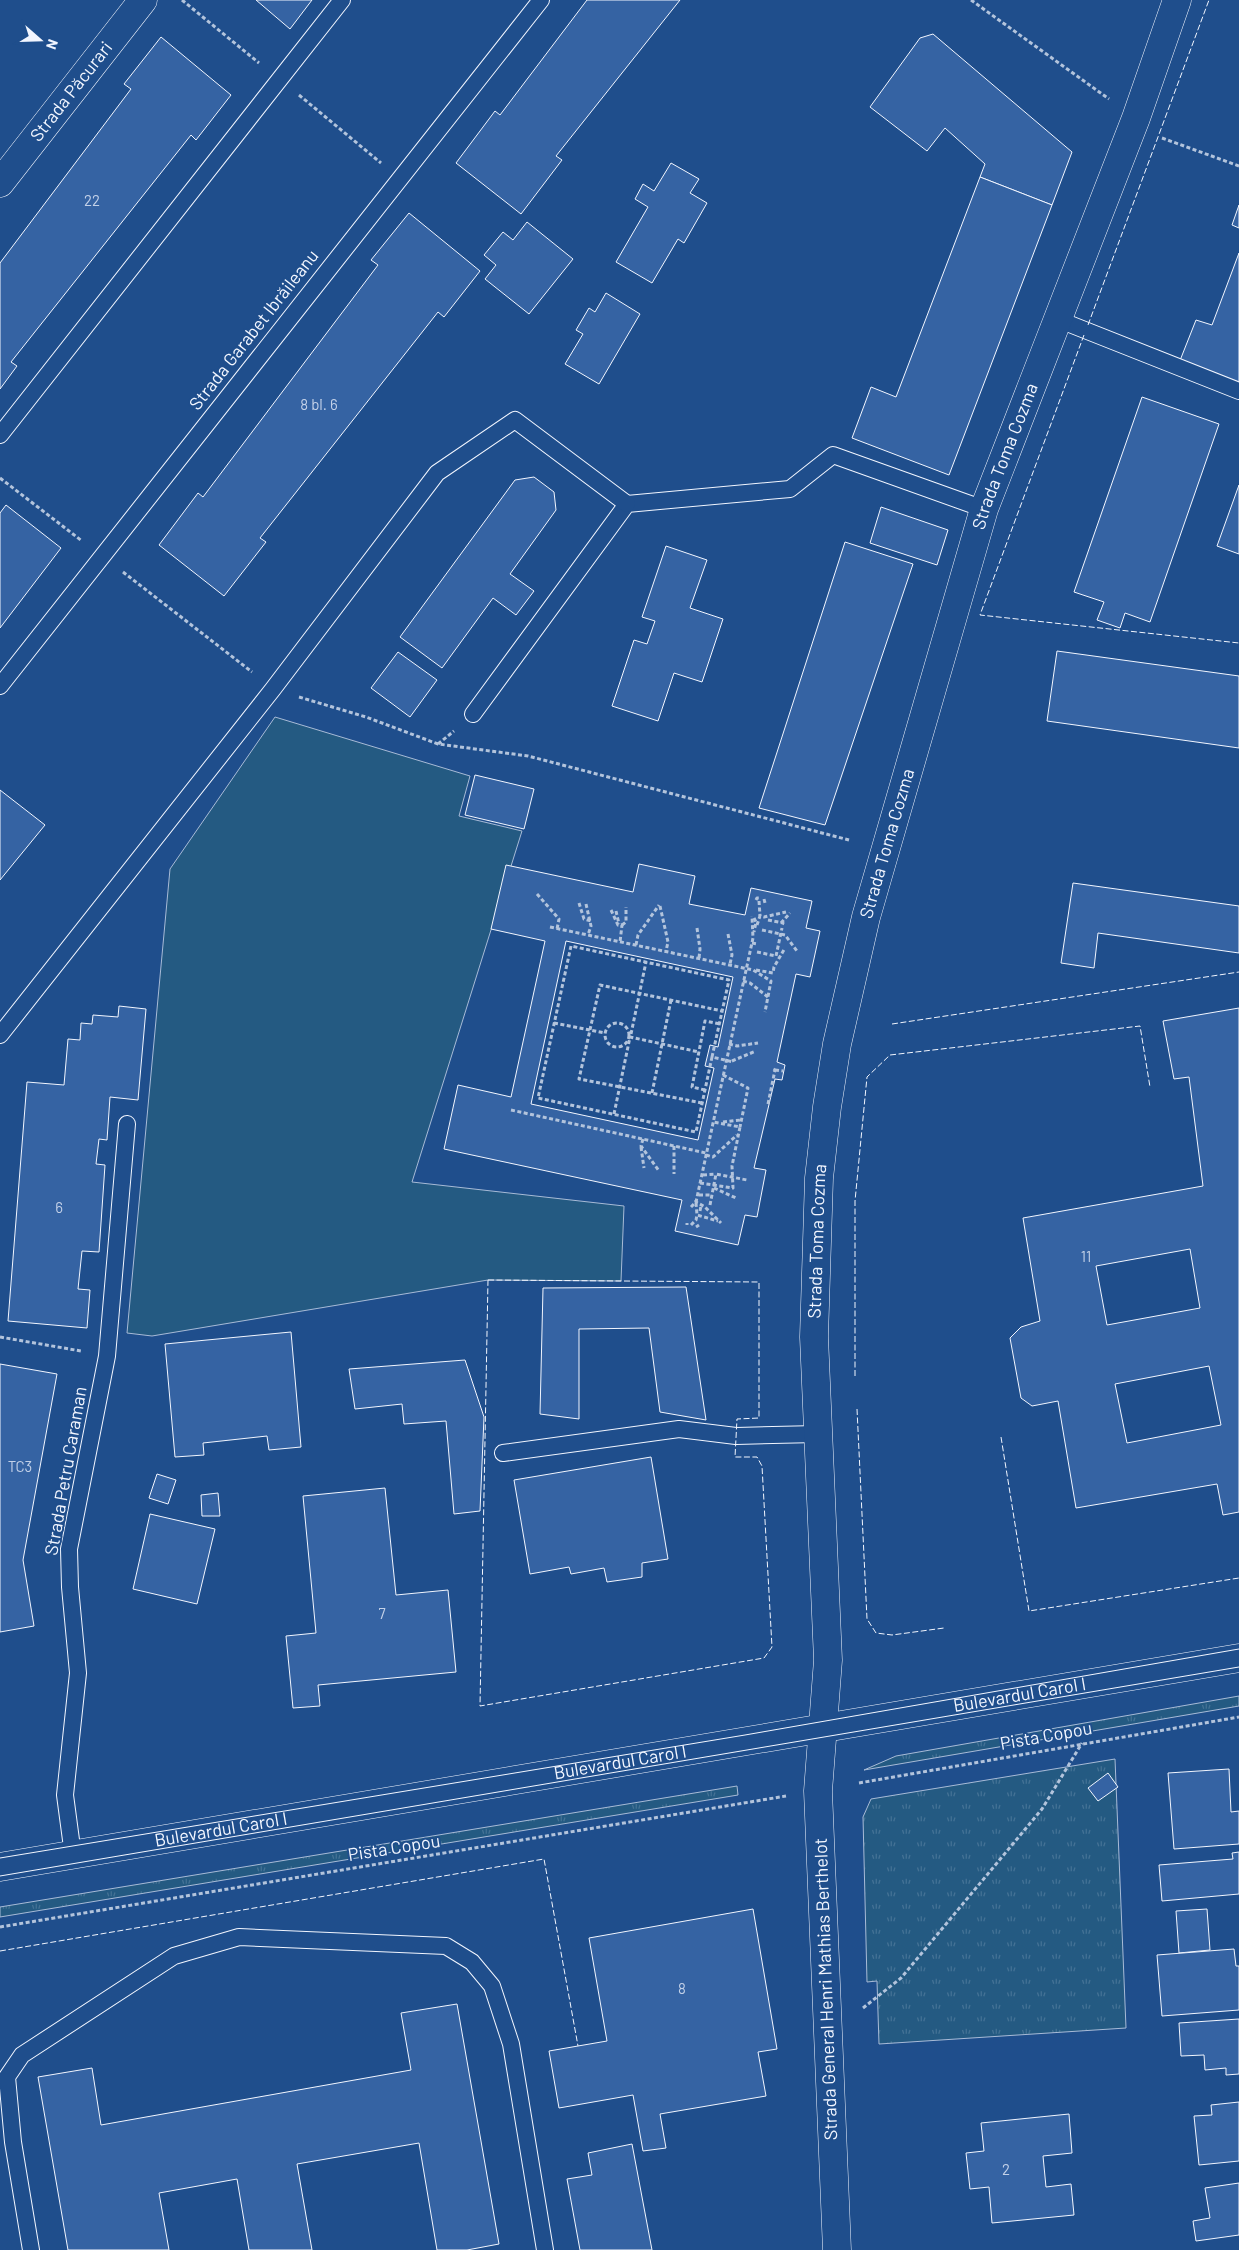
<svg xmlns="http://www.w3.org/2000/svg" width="1239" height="2250" font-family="Barlow,sans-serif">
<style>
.grass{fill:url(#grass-tufts);stroke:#a8bbd7}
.pitch{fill:#245a82;stroke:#a8bbd7}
.building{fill:#3563a3;stroke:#f2f6ff;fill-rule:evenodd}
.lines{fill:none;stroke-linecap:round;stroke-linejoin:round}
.lane-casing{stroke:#f2f6ff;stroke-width:18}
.secondary-casing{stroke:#f2f6ff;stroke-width:29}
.primary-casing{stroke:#f2f6ff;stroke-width:29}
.path{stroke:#b3c4dc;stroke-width:3;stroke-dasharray:4 2.5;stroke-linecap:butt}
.lane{stroke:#1f4e8c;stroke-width:16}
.secondary{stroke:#1f4e8c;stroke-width:28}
.primary{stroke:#1f4e8c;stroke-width:28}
.tram{stroke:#f2f6ff;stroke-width:1}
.fence{stroke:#f2f6ff;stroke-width:1;stroke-dasharray:6 2.5;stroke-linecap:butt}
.labels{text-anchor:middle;stroke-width:4;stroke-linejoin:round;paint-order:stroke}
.number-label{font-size:15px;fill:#c3d1e8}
.street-label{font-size:18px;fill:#f2f6ff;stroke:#1f4e8c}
</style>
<defs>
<pattern id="grass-tufts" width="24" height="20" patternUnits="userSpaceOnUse" patternTransform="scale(1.25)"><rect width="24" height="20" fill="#245a82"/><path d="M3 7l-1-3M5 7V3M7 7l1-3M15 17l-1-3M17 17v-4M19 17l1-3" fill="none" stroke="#447295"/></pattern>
</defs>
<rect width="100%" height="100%" fill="#1f4e8c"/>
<g class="grass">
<polygon points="1239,1696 1239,1706 864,1770 896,1756"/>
<polygon points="1115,1759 1126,2028 879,2044 877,1981 867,1982 863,1817 871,1799"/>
<polygon points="737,1786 738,1795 0,1917 0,1907"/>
</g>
<polygon class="pitch" points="275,717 470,776 459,816 522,831 412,1182 624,1206 621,1281 488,1280 152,1336 127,1333 170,869"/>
<g class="building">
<polygon points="256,0 312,0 290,29"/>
<polygon points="587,0 680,0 556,156 562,160 521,214 456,163 495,111 500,115"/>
<polygon points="933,34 1072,152 1052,205 980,177 985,164 945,128 927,151 870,107 920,38"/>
<polygon points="161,37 231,95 196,140 191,135 11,362 17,366 0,389 0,263 131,89 124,84"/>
<polygon points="671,163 699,179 690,193 707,203 684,243 678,239 652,283 616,262 648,207 635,199 643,184 654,191"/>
<polygon points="980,177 1052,205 949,475 852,438 871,387 896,397"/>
<polygon points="1239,205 1239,228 1232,225"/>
<polygon points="409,213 480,271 444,317 438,312 260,538 266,542 224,596 159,545 198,493 203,497 378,265 371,260"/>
<polygon points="527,222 573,259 529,314 485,279 496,265 484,255 503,232 513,240"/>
<polygon points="1239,253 1239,385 1179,363 1196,320 1212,325"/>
<polygon points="606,293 640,314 599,384 565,364 583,334 576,330 589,308 595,312"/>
<polygon points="1142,397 1219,424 1150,622 1125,613 1120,628 1097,620 1104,602 1074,592"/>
<polygon points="534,477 554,492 556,510 510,574 534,591 516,615 493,598 442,668 400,637 515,480"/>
<polygon points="1239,485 1239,554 1217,546"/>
<polygon points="6,505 61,548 0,628 0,513"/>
<polygon points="881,507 948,530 937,565 870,543"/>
<polygon points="845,542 913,564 825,825 759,808"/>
<polygon points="666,546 707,560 690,608 723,619 702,682 674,673 658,721 612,706 634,640 647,644 655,621 642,617"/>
<polygon points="1057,651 1239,676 1239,748 1047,721"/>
<polygon points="398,652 437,680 410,717 371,688"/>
<polygon points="475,775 534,789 524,829 465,815"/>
<polygon points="0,790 45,825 0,880"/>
<path d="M639 864 695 876 689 904 745 915 751 888 812 901 806 928 820 931 810 977 796 974 777 1062 785 1065 782 1080 775 1079 754 1168 766 1170 757 1217 745 1215 738 1245 675 1231 682 1200 444 1149 458 1085 511 1097 545 941 491 929 506 865 633 892ZM566 941 733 977 718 1047 710 1045 705 1066 714 1068 698 1140 531 1104Z"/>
<polygon points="1073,883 1239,906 1239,953 1098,933 1094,968 1061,963"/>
<polygon points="119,1006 146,1009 138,1100 110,1097 107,1140 99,1139 96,1164 105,1165 99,1252 82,1251 78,1289 90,1290 87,1328 8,1321 27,1082 64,1085 68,1039 80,1040 81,1023 92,1024 93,1015 118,1017"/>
<path d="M1239 1008V1512L1223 1515 1217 1484 1076 1508 1058 1401 1032 1406 1021 1398 1010 1338 1021 1327 1040 1321 1023 1218 1203 1186 1189 1077 1174 1079 1163 1021ZM1190 1249 1200 1308 1107 1325 1096 1266ZM1209 1366 1221 1425 1127 1443 1115 1384Z"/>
<polygon points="686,1287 706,1420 660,1412 649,1328 579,1329 579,1419 540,1414 543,1288"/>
<polygon points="291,1332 301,1447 269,1450 267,1436 203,1443 204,1455 175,1457 165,1344"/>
<polygon points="465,1360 484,1417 480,1511 454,1514 446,1421 404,1424 402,1404 355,1409 349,1369"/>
<polygon points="0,1364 57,1374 23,1560 34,1626 0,1632"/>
<polygon points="651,1457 668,1559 642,1563 642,1577 607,1582 604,1568 571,1574 569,1567 530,1574 514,1480"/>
<polygon points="157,1474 176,1480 168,1504 149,1498"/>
<polygon points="385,1488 396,1595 448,1590 456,1672 318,1685 320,1706 293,1708 286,1636 316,1633 303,1496"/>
<polygon points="218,1493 220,1516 202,1516 201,1495"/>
<polygon points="150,1514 215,1529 197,1604 133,1589"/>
<polygon points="1229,1769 1231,1812 1239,1811 1239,1844 1174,1849 1168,1773"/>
<polygon points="1108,1773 1118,1787 1098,1801 1088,1788"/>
<polygon points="1239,1852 1239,1894 1162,1901 1159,1865 1233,1859 1232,1853"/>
<polygon points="753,1909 777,2049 758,2052 766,2096 660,2114 666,2148 643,2151 633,2095 559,2108 549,2051 607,2041 589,1938"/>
<polygon points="1207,1909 1210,1950 1179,1953 1176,1911"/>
<polygon points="1234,1949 1236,1966 1239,1966 1239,2010 1162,2016 1157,1955"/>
<polygon points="457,2004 499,2244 467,2250 437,2250 419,2143 297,2164 312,2250 249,2250 237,2179 159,2193 169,2250 68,2250 38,2077 92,2068 101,2125 411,2070 401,2013"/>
<polygon points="1239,2019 1239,2074 1226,2075 1226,2068 1205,2070 1204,2055 1181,2056 1179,2023"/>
<polygon points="1239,2102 1239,2161 1199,2165 1194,2116 1212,2115 1211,2105"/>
<polygon points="1069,2114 1072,2153 1043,2156 1046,2187 1071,2184 1074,2215 992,2223 989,2187 970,2189 966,2153 984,2151 981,2123"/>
<polygon points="632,2144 652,2250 580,2250 567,2179 592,2175 588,2153"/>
<polygon points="1239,2183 1239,2235 1196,2241 1193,2221 1210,2218 1205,2188"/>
</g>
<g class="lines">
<g class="lane-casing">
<g id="lane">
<polyline points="1057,319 1239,391"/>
<polyline points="0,435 342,0"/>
<polyline points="0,686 541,0"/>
<polyline points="473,714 627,504 790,489 833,455 984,509"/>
<polyline points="0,1035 273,689 437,473 515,420 627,504"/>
<polyline points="503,1453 679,1429 736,1436 817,1434"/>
<polyline points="73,1855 65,1795 78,1673 70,1587 69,1549 107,1356 127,1124"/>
<polyline points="31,2250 13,2142 7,2077 22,2055 174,1956 239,1937 446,1946 472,1962 492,1986 511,2044 545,2250"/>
</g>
</g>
<g class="secondary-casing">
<g id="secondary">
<path id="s1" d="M0 1867 1239 1658"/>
<path id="s2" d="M837 2250 818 1791 828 1660 814 1337 819 1178 827 1107 837 1044 866 917 984 509 1136 118 1177 0"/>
</g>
</g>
<g class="primary-casing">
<g id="primary">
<path id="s3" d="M0 183 143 0"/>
</g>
</g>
<g class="path">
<polyline points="182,0 259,63"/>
<polyline points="971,0 1109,99"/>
<polyline points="299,95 381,163"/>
<polyline points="1162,138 1239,166"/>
<polyline points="0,478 82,541"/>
<polyline points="123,572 252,672"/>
<polyline points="299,697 366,717 438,744 528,756 849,840"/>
<polyline points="438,744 454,731"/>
<polyline points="537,894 559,919 557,929"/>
<polyline points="764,899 765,903"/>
<polyline points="756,900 757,898 759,898"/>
<polyline points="759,901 760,916"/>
<polyline points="579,903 584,919 591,921"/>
<polyline points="586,904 591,926 588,935"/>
<polyline points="660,906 668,942 666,951"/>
<polyline points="611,910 618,925 622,925 620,942"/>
<polyline points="616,911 619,924"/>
<polyline points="754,918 756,922 754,932"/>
<polyline points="768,920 783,923 782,925"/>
<polyline points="781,923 790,913"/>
<polyline points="622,925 626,922 626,907"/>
<polyline points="757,925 760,916 764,917 786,912"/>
<polyline points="550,927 753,970 771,981 765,1012"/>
<polyline points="697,928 700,949 699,958"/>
<polyline points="762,930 785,935 797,951"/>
<polyline points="728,934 732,955 730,964"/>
<polyline points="752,943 758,944"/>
<polyline points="636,945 638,935 659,905"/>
<polyline points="757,952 776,956 782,928"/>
<polyline points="756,970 773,973 774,967 785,948"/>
<polyline points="743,981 750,983 768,997"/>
<circle cx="617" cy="1035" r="12"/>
<polyline points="554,1023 605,1033"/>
<polyline points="631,1034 646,962"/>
<polyline points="729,1044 737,1046 758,1043"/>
<polyline points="712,1057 729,980 571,946 538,1098 696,1132 712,1057 733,1062"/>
<polyline points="732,1061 756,1051"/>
<polyline points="775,1070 783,1071"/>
<polyline points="723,1075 748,1088 740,1127"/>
<polyline points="705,1090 692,1087 705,1021 720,1024"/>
<polyline points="652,1093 671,1000"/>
<polyline points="702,1103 579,1079 600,985 722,1011"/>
<polyline points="768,1104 775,1070 773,1069"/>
<polyline points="511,1110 706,1153"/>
<polyline points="614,1114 630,1037 699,1052"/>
<polyline points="723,1122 741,1120"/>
<polyline points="643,1139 641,1146 659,1171"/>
<polyline points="674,1146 674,1174"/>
<polyline points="641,1147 644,1168"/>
<polyline points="706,1155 713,1157 737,1135"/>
<polyline points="703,1175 716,1174"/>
<polyline points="700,1183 733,1188 732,1166 740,1127 713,1122"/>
<polyline points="714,1188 736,1198"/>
<polyline points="699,1195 712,1195"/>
<polyline points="696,1200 696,1202 705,1207 721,1223"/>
<polyline points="696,1203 697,1215 718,1221"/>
<polyline points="710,1205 716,1174 747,1180"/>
<polyline points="691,1207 696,1202 753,938 752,916"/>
<polyline points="700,1211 701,1206"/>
<polyline points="687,1225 687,1223"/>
<polyline points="691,1225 696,1220 697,1215"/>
<polyline points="696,1227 699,1225"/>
<polyline points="0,1337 81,1351"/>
<polyline points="859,1783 1239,1717"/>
<polyline points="0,1927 786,1796"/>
<polyline points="863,2008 901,1978 1042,1809 1082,1743"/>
</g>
<use href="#lane" class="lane"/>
<use href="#secondary" class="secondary"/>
<use href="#primary" class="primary"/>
<g class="tram">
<polyline points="0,1858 745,1735 1239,1649"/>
<polyline points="0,1876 1239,1667"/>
</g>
<g class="fence">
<polyline points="1088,325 1209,0"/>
<polyline points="1084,335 980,615 1239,643"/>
<polyline points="892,1024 1239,972"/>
<polygon points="488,1280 759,1282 759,1418 737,1419 735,1457 757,1457 762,1466 772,1647 764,1658 480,1706"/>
<polyline points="855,1376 855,1201 867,1077 890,1055 1140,1026 1150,1087"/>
<polyline points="857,1409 867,1619 876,1633 892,1635 944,1628"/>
<polyline points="1001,1437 1029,1611 1239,1578"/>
<polyline points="0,1951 544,1859 578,2046"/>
</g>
</g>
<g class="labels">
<g class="number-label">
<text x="92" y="206">22</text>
<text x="319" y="410">8 bl. 6</text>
<text x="59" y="1213">6</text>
<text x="1086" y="1262">11</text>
<text x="20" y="1472">TC3</text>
<text x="382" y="1619">7</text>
<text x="682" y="1994">8</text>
<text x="1006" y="2175">2</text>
</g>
<g class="street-label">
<text dy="6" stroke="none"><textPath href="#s3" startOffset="116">Strada Păcurari</textPath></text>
<text transform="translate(254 330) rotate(-52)" y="6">Strada Garabet Ibrăileanu</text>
<text dy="6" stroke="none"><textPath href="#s2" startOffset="1820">Strada Toma Cozma</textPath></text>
<text dy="6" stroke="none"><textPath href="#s2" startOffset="1415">Strada Toma Cozma</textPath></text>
<text dy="6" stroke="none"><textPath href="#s2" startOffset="1010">Strada Toma Cozma</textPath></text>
<text transform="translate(66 1471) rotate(-80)" y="6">Strada Petru Caraman</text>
<text dy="6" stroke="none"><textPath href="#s1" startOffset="1034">Bulevardul Carol I</textPath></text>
<text transform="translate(1046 1736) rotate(-10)" y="6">Pista Copou</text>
<text dy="6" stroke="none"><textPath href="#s1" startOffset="629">Bulevardul Carol I</textPath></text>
<text dy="6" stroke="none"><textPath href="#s1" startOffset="224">Bulevardul Carol I</textPath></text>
<text transform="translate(394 1848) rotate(-9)" y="6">Pista Copou</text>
<text transform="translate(826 1989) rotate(-92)" y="6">Strada General Henri Mathias Berthelot</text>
</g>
</g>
<g transform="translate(40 40) rotate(110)" stroke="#1f4e8c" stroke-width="4" paint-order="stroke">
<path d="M0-4L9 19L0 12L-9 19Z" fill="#f2f6ff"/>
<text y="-8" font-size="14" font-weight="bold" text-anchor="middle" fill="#f2f6ff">N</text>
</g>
</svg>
